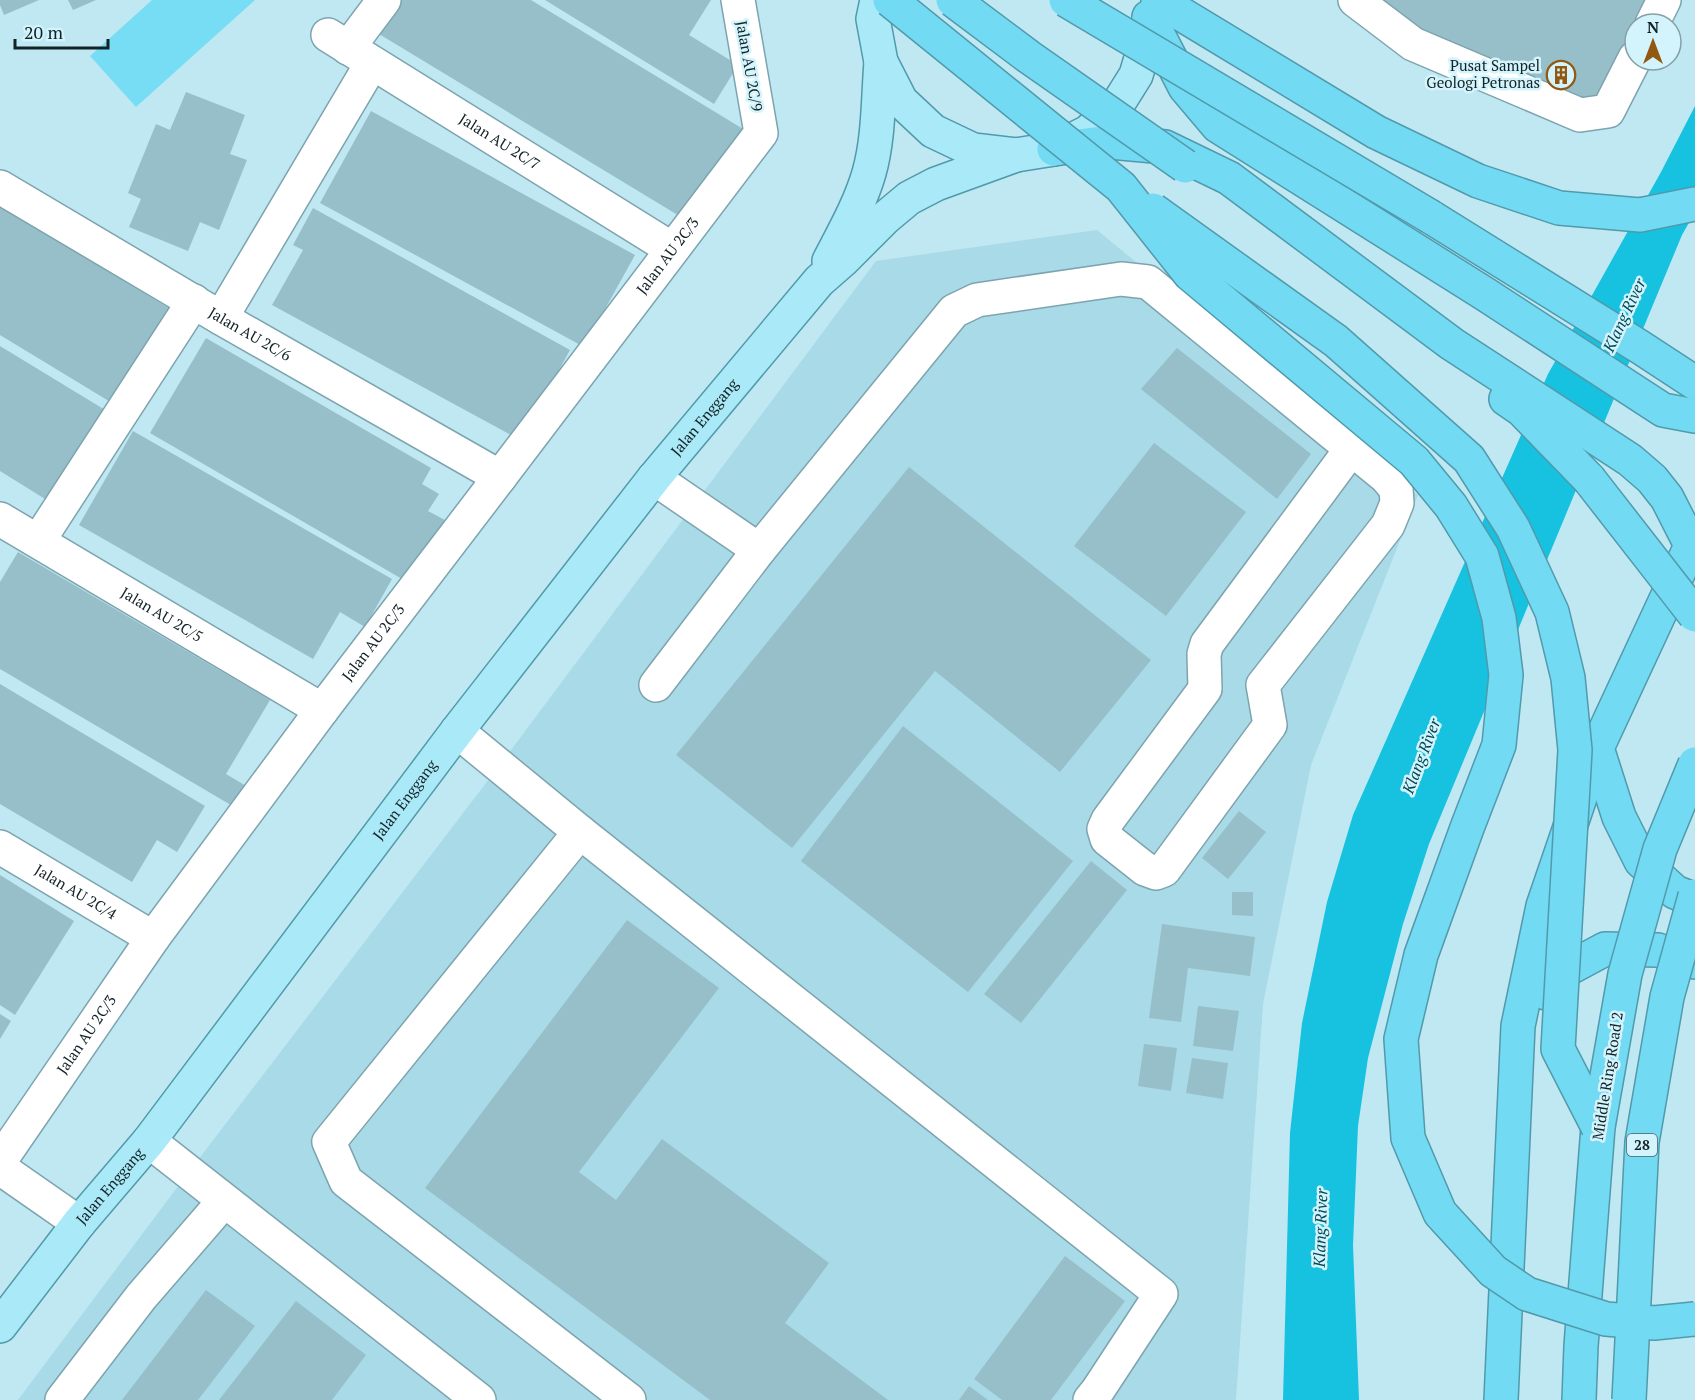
<svg xmlns="http://www.w3.org/2000/svg" width="1695" height="1400" font-family="'PT Serif',serif">
<style>
.built{fill:#a9dae7}
.green{fill:#77ddf5}
.water{fill:#17c1e0}
.building{fill:#97bfc9}
.lines{fill:none;stroke-linecap:round;stroke-linejoin:round}
.minor-casing{stroke:#7da4ae;stroke-width:36}
.major-casing{stroke:#519aab;stroke-width:36}
.highway-casing{stroke:#519aab;stroke-width:36}
.minor{stroke:#fff;stroke-width:33}
.major{stroke:#aae9f7;stroke-width:33}
.highway{stroke:#72daf2;stroke-width:33}
.highway-bridge-casing{stroke:#519aab;stroke-width:36;stroke-linecap:butt}
.highway-bridge{stroke:#72daf2;stroke-width:33}
.labels{text-anchor:middle;stroke-width:5;stroke-linejoin:round;paint-order:stroke}
.shield{fill:#d3f4fc;stroke:#4d6166;stroke-width:1.5}
.shield-label{font-size:14px;font-weight:bold;fill:#132226}
.street-label{font-size:15px;fill:#132226;stroke:#d3f4fc}
.poi-label{font-size:15px;fill:#132226;stroke:#d3f4fc;text-anchor:end}
.water-label{font-size:16px;font-style:italic;fill:#034754;stroke:#d3f4fc}
</style>
<rect width="100%" height="100%" fill="#bfe8f3"/>
<polygon class="built" points="1097,230 1418,495 1311,765 1263,1004 1236,1400 18,1400 188,1173 499,766 876,261"/>
<polygon class="green" points="152,0 255,0 136,107 90,56"/>
<polygon class="water" points="1695,106 1695,212 1682,235 1429,844 1403,924 1368,1058 1358,1126 1353,1245 1359,1400 1283,1400 1290,1133 1302,1023 1327,902 1353,815 1548,374 1661,172"/>
<g class="building">
<polygon points="0,0 39,0 4,15 0,5"/>
<polygon points="68,0 96,0 73,10"/>
<polygon points="400,0 531,0 753,135 686,220 379,34"/>
<polygon points="545,0 711,0 689,35 738,65 714,104"/>
<polygon points="1363,0 1650,0 1638,24 1635,24 1635,29 1594,106 1427,45"/>
<polygon points="186,92 245,115 230,154 247,160 219,230 200,222 188,251 129,227 141,199 128,193 156,124 170,130"/>
<polygon points="371,111 635,255 584,347 320,203"/>
<polygon points="0,206 175,312 117,406 0,335"/>
<polygon points="313,208 570,350 520,440 272,305 303,250 293,245"/>
<polygon points="206,338 431,468 422,484 439,494 428,511 445,520 409,583 150,433"/>
<polygon points="0,346 115,416 58,507 0,471"/>
<polygon points="1177,348 1311,454 1277,499 1141,389"/>
<polygon points="133,431 392,579 365,627 340,612 313,659 79,525"/>
<polygon points="1154,443 1246,512 1166,616 1074,546"/>
<polygon points="909,467 1151,660 1060,772 935,671 792,848 676,755"/>
<polygon points="18,552 270,700 226,774 253,790 241,811 0,669 0,582"/>
<polygon points="0,684 205,806 177,852 157,840 132,882 0,804"/>
<polygon points="903,726 1073,861 968,992 801,861"/>
<polygon points="1239,811 1266,832 1228,879 1202,858"/>
<polygon points="1091,861 1127,890 1021,1023 984,994"/>
<polygon points="0,875 74,921 15,1015 0,1005"/>
<polygon points="1232,892 1253,892 1253,916 1232,915"/>
<polygon points="627,920 719,988 579,1172 616,1200 662,1139 829,1263 785,1323 888,1400 710,1400 425,1188"/>
<polygon points="1162,924 1255,937 1250,976 1188,968 1181,1022 1149,1018"/>
<polygon points="1198,1006 1239,1011 1233,1051 1193,1046"/>
<polygon points="0,1014 11,1021 0,1039"/>
<polygon points="1144,1044 1177,1048 1171,1091 1138,1086"/>
<polygon points="1192,1058 1228,1063 1223,1099 1186,1093"/>
<polygon points="1065,1256 1125,1301 1051,1400 1002,1400 974,1379"/>
<polygon points="206,1290 255,1326 198,1400 122,1400"/>
<polygon points="296,1301 366,1355 332,1400 219,1400"/>
<polygon points="969,1386 988,1400 959,1400"/>
</g>
<g class="lines">
<g class="minor-casing">
<g id="minor">
<polyline points="1355,0 1413,44 1580,115 1608,111 1635,58"/>
<polyline points="1652,24 1664,0"/>
<path id="s1" d="M328 35 672 249"/>
<polyline points="348,48 384,0"/>
<path id="s2" d="M0 187 221 318 500 477"/>
<polyline points="221,318 372,63"/>
<polyline points="654,478 759,550"/>
<path id="s3" d="M0 519 322 710"/>
<polyline points="39,540 194,301"/>
<polyline points="656,685 759,550 954,311 977,300 1121,279 1148,282 1386,477 1396,489 1397,503 1388,525 1263,685 1270,725 1164,870 1156,873 1145,869 1107,839 1104,829 1108,820 1205,689 1204,654 1207,644 1352,448"/>
<polyline points="457,731 580,832 1161,1294 1098,1390 1090,1400"/>
<polyline points="580,832 329,1142 346,1181 629,1400"/>
<path id="s4" d="M0 847 153 938"/>
<polyline points="149,1141 479,1400"/>
<path id="s5" d="M0 1161 153 938 322 710 500 477 761 133 738 0"/>
<polyline points="0,1168 79,1223"/>
<polyline points="62,1400 141,1297 224,1201"/>
</g>
</g>
<g class="major-casing">
<g id="major">
<polyline points="877,0 873,19 881,62 901,101 933,131 973,150 1016,155 1054,149 1088,132 1116,107 1136,75 1147,38 1149,19"/>
<path d="M829 261C844 232 860 204 869 173 879 138 878 98 881 62"/>
<path id="s6" d="M0 1326 79 1223 149 1141 457 731 654 478 819 281 843 260 885 218 909 198 936 184 1016 155"/>
</g>
</g>
<g class="highway-casing">
<g id="highway">
<polyline points="1158,0 1376,132 1478,181 1559,208 1640,215 1695,204"/>
<polyline points="1149,17 1185,87 1218,126 1485,294 1663,410 1695,416"/>
<polyline points="1054,149 1110,142 1165,147 1229,178 1452,344 1630,460 1652,479 1667,498 1691,545"/>
<polyline points="1431,217 1640,347 1695,383"/>
<polyline points="1506,399 1522,410 1589,479"/>
<polyline points="1695,537 1597,748 1619,817 1641,861 1675,892 1695,900"/>
<polyline points="1546,993 1564,971 1605,949 1658,950 1695,962"/>
<polyline points="1501,1400 1518,1026 1543,906 1597,748"/>
<polyline points="1579,1400 1581,1346 1598,1127"/>
</g>
</g>
<use href="#minor" class="minor"/>
<use href="#major" class="major"/>
<use href="#highway" class="highway"/>
<g class="highway-bridge-casing">
<g id="highway-bridge">
<polyline points="890,0 1121,187 1190,274 1414,461 1451,506 1482,556 1499,618 1506,675 1499,745 1467,828 1421,955 1401,1039 1408,1138 1440,1213 1493,1271 1527,1294 1606,1319 1654,1323 1695,1319"/>
<polyline points="953,0 1029,57 1185,166"/>
<polyline points="1066,0 1431,217"/>
<polyline points="1153,210 1336,341 1469,459 1513,528 1552,612 1568,678 1575,750 1558,1049 1598,1127"/>
<polyline points="1589,479 1695,615"/>
<polyline points="1598,1127 1625,974 1660,849 1695,764"/>
<polyline points="1629,1400 1642,1142 1667,997 1695,896"/>
</g>
</g>
<use href="#highway-bridge" class="highway-bridge"/>
</g>
<defs>
<g id="building-ring" transform="scale(1.5)"><circle r="9.5" fill="#d3f4fc" stroke="#915812" stroke-width="1.5"/><path d="M-4-6H4V6H1V3H-1V6H-4ZM-2.5-4.3h1.7v1.8h-1.7ZM.8-4.3h1.7v1.8H.8ZM-2.5-1h1.7V.8h-1.7ZM.8-1h1.7V.8H.8Z" fill="#915812"/></g>
</defs>
<g fill-rule="evenodd">
<use href="#building-ring" x="1561" y="75"/>
</g>
<g class="labels">
<rect class="shield" x="1627" y="1134" width="30" height="22" rx="4.5"/>
<g class="shield-label">
<text x="1642" y="1150">28</text>
</g>
<g class="street-label">
<text transform="translate(749 66) rotate(80)" y="5">Jalan AU 2C/9</text>
<text dy="5" stroke="none"><textPath href="#s1" startOffset="202">Jalan AU 2C/7</textPath></text>
<text dy="5" stroke="none"><textPath href="#s5" startOffset="1125">Jalan AU 2C/3</textPath></text>
<text dy="5" stroke="none"><textPath href="#s2" startOffset="290">Jalan AU 2C/6</textPath></text>
<text dy="5" stroke="none"><textPath href="#s6" startOffset="1150">Jalan Enggang</textPath></text>
<text dy="5" stroke="none"><textPath href="#s3" startOffset="188">Jalan AU 2C/5</textPath></text>
<text dy="5" stroke="none"><textPath href="#s5" startOffset="639">Jalan AU 2C/3</textPath></text>
<text dy="5" stroke="none"><textPath href="#s6" startOffset="664">Jalan Enggang</textPath></text>
<text dy="5" stroke="none"><textPath href="#s4" startOffset="88">Jalan AU 2C/4</textPath></text>
<text dy="5" stroke="none"><textPath href="#s5" startOffset="153">Jalan AU 2C/3</textPath></text>
<text transform="translate(1608 1076) rotate(-81)" y="5">Middle Ring Road 2</text>
<text dy="5" stroke="none"><textPath href="#s6" startOffset="178">Jalan Enggang</textPath></text>
</g>
<g class="poi-label">
<text x="1540" y="71">Pusat Sampel<tspan x="1540" dy="17">Geologi Petronas</tspan></text>
</g>
<g class="water-label">
<text transform="translate(1624 315) rotate(-65)" y="6">Klang River</text>
<text transform="translate(1421 756) rotate(-69)" y="6">Klang River</text>
<text transform="translate(1320 1228) rotate(-88)" y="6">Klang River</text>
</g>
</g>
<g transform="translate(1653 42)"><circle r="28" fill="#d3f4fc" stroke="#86a0a6" stroke-width="1.5"/>
<path d="M0-4.5L10 22L0 15L-10 22Z" fill="#915812"/>
<text y="-9" font-size="16" font-weight="bold" text-anchor="middle" fill="#132226">N</text>
</g>
<path d="M15 39v9h93v-9" fill="none" stroke="#132226" stroke-width="3"/>
<text x="24" y="39" font-size="18" fill="#132226" stroke="#d3f4fc" stroke-width="4.5" paint-order="stroke">20 m</text>
</svg>
